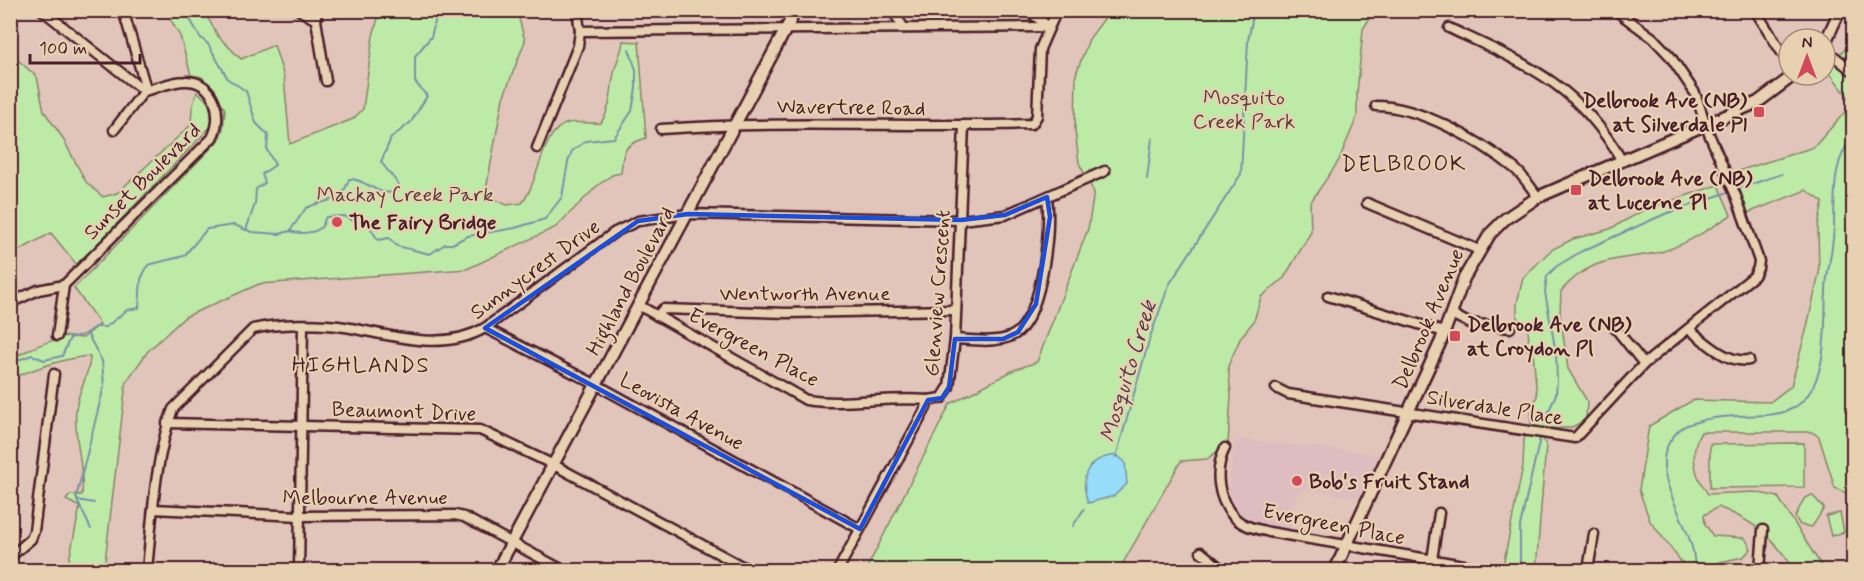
<svg xmlns="http://www.w3.org/2000/svg" width="1864" height="581" font-family="Mynerve,sans-serif">
<style>
.built{fill:#debdc1}
.green{fill:#beeaa7;stroke:#848469;stroke-width:1.5}
.water{fill:#97ddf9;stroke:#7891a7;stroke-width:1.5}
.lines{fill:none;stroke-linecap:round;stroke-linejoin:round}
.stream{stroke:#7891a7;stroke-width:2}
.minor-casing{stroke:#4a1f2b;stroke-width:13}
.tertiary-casing{stroke:#4a1f2b;stroke-width:15}
.minor{stroke:#e8d1b1;stroke-width:8}
.tertiary{stroke:#e8d1b1;stroke-width:10}
.marked{fill:none;stroke:#1d4ed8;stroke-width:4.5;stroke-linejoin:round}
.poi-dot{fill:#d1495b;stroke:#e8d1b1;stroke-width:2}
.labels{text-anchor:middle;stroke-width:4.5;stroke-linejoin:round;paint-order:stroke}
.park-label{font-size:21px;fill:#5b3d3e;stroke:#e8d1b1}
.poi-label{font-size:21px;font-weight:bold;fill:#4a1f2b;stroke:#e8d1b1;text-anchor:start}
.street-label{font-size:21px;fill:#4a1f2b;stroke:#e8d1b1}
.neighbourhood-label{font-size:22px;letter-spacing:1.5px;fill:#4a1f2b;stroke:#e8d1b1}
.water-label{font-size:22px;font-style:italic;fill:#563c4a;stroke:#e8d1b1}
</style>
<rect width="100%" height="100%" fill="#e2c5ba"/>
<filter id="ink" filterUnits="userSpaceOnUse"><feTurbulence type="fractalNoise" baseFrequency=".0167" numOctaves="2"/><feDisplacementMap in="SourceGraphic" scale="12" xChannelSelector="R" yChannelSelector="G"/><feConvolveMatrix kernelMatrix="1 2 1 2 8 2 1 2 1" color-interpolation-filters="sRGB"/></filter>
<g filter="url(#ink)">
<polygon class="built" points="1237,439 1334,449 1382,455 1358,498 1305,489 1301,491 1294,502 1291,531 1276,531 1245,524 1230,509 1229,475"/>
<g class="green">
<path d="M168 11H204L218 36 241 59 274 45 284 77 290 144 353 119 363 109 373 36 380 11H517L525 41 503 98 485 195 507 205 522 203C540 181 541 130 568 123 573 121 593 124 601 123 612 106 610 92 614 73 616 61 622 53 623 41L639 42 646 138C623 145 623 151 621 173L612 175 597 186 556 227 467 269 259 284 185 317 148 351 126 382 104 570H67L80 507 66 500 70 495H82C85 466 73 438 76 410 77 391 90 376 90 356 64 358 39 367 15 377L11 386V358C28 352 41 341 60 340L61 336 83 338 100 324 74 288 218 141 223 130 225 109 202 77 191 75 180 36 168 15Z"/>
<polygon points="1110,11 1374,11 1363,29 1357,93 1357,117 1338,162 1310,203 1311,232 1284,278 1261,297 1254,321 1241,337 1228,366 1231,395 1228,443 1207,459 1181,461 1119,570 866,570 950,404 1014,370 1037,362 1088,229 1094,192 1079,163 1075,130 1076,74 1089,39"/>
<path d="M1845 49 1854 57V253L1849 305 1850 356 1854 359 1853 496 1835 488 1819 437 1812 432H1701C1689 452 1694 476 1708 494L1755 492 1778 497 1824 570H1794C1774 537 1754 521 1718 507L1704 515 1705 524 1713 536 1745 538 1751 549 1743 557 1720 562 1715 570H1684L1686 568 1650 521 1639 490 1649 426 1693 400 1770 402 1791 386 1806 331 1819 274 1818 226 1823 202 1806 190 1745 214 1740 190 1732 173 1814 147 1853 103 1826 68Z"/>
<path d="M10 53 37 77 44 111 62 137 86 182 103 197 117 193 191 125 192 108 197 92C207 99 211 105 211 118L217 120 77 265 51 233 11 255Z"/>
<path d="M1718 185 1731 215C1709 229 1683 247 1656 253 1615 261 1592 256 1561 291L1560 313 1568 369 1587 401 1586 420 1570 428H1551L1542 437 1546 445 1536 570 1503 566 1523 466 1524 439 1532 427 1530 417 1537 396 1533 351 1524 348 1529 338 1527 325 1517 318V303L1523 278 1551 250 1573 239 1610 229 1644 210Z"/>
<polygon points="1804,443 1804,487 1710,488 1710,444"/>
<polygon points="1812,495 1824,508 1812,527 1800,525 1795,517 1804,499"/>
<polygon points="1840,513 1844,532 1831,536 1826,516"/>
</g>
<path class="water" d="M1117 455 1125 462 1127 484 1114 496 1088 503C1079 476 1086 458 1117 455Z"/>
<g class="lines">
<g class="stream">
<polyline points="185,10 200,37 208,44 228,79 246,91 256,123 268,135 267,150 275,165 262,174 265,183 256,189 255,204 246,230"/>
<polyline points="1147,179 1152,138"/>
<polyline points="1737,189 1782,174"/>
<path d="M290 231C298 234 317 234 322 226 324 223 324 219 326 217L344 216 356 222 366 221 378 240 389 238 397 246 430 254 445 244H452L468 236 515 228 545 219 562 197 568 162 572 151 586 141 614 138 632 111 636 88V70L629 49"/>
<polyline points="87,333 102,361 104,386 76,498 91,529"/>
<path d="M10 363 32 355 44 360 62 356 70 338 83 335 95 327H106L127 310 139 308 141 279 148 265 184 256 207 229 234 225 252 232 279 234 290 231 306 208C328 197 341 206 349 179 366 178 377 198 396 191L399 185 381 162 391 138 411 122 427 96 415 82V56L431 37 438 10"/>
<polyline points="1544,423 1556,394 1557,380 1556,353 1545,292 1547,276 1557,266 1582,251 1665,214 1731,191"/>
<polyline points="1116,457 1150,337 1169,285 1241,174 1248,41 1254,10"/>
<polyline points="77,500 94,503"/>
<polyline points="1073,526 1084,509"/>
<polyline points="1520,563 1520,526 1540,438"/>
<path d="M1694 570C1700 524 1632 466 1683 427 1687 424 1694 423 1700 421 1752 406 1805 437 1821 363 1827 335 1824 306 1827 277 1830 261 1833 244 1834 227 1835 196 1831 161 1854 136"/>
</g>
<g class="minor-casing">
<g id="minor">
<polyline points="42,10 144,91"/>
<polyline points="299,10 316,20"/>
<polyline points="317,10 316,20 326,81"/>
<polyline points="892,10 904,28"/>
<polyline points="1027,10 1048,26"/>
<polyline points="1755,10 1789,64"/>
<path d="M1449 28C1526 64 1578 84 1622 161"/>
<polyline points="580,31 1049,27"/>
<polyline points="1825,49 1854,72"/>
<path d="M1376 106C1420 106 1480 141 1514 168 1524 176 1530 187 1538 197"/>
<path d="M661 129C785 120 908 128 1032 124L1037 116 1040 49 1057 10"/>
<polyline points="114,130 144,91 145,85 123,10"/>
<polyline points="537,148 578,46 580,31 577,10"/>
<polyline points="1367,203 1479,250"/>
<polyline points="1328,296 1444,332"/>
<path d="M10 303 38 290 64 285 212 138C224 116 215 80 185 81 172 81 157 88 144 91"/>
<path d="M640 306 806 400C846 406 887 396 928 400"/>
<polyline points="1451,314 1469,323 1510,328"/>
<polyline points="657,316 663,309 786,313 955,310"/>
<polyline points="1612,324 1644,364"/>
<polyline points="485,328 597,385 860,529"/>
<path d="M1690 330C1706 342 1727 364 1749 360"/>
<polyline points="57,336 64,285"/>
<path d="M955 339C973 340 1005 345 1019 331 1043 307 1051 230 1047 197"/>
<polyline points="1276,388 1288,394 1575,438 1644,364 1754,276 1758,268 1759,261 1736,196 1709,134 1695,93 1670,56 1653,38 1615,10"/>
<polyline points="167,423 480,430 554,465 749,570"/>
<path d="M1225 448C1214 470 1217 500 1235 518 1244 527 1258 529 1269 532L1493 570"/>
<polyline points="153,509 299,516 455,515 464,517 563,570"/>
<polyline points="1201,552 1223,570"/>
<polyline points="10,557 31,539 34,531 54,374"/>
<polyline points="1432,560 1439,513"/>
<path d="M147 570C152 520 155 457 173 409L253 329C277 323 321 323 345 327 392 335 441 353 485 328L615 232 638 221 688 214 961 220 1005 215 1105 171"/>
<polyline points="299,570 303,326"/>
<polyline points="838,570 926,408 928,400 942,398 949,387 955,339 964,126"/>
<polyline points="1588,570 1594,534"/>
<polyline points="1760,570 1763,530"/>
</g>
</g>
<g class="tertiary-casing">
<g id="tertiary">
<polyline points="1825,43 1840,10"/>
<polyline points="497,570 796,10"/>
<polyline points="1335,570 1441,341 1464,278 1490,234 1505,219 1538,197 1758,102 1794,75"/>
</g>
</g>
<use href="#minor" class="minor"/>
<use href="#tertiary" class="tertiary"/>
</g>
</g>
<path class="marked" d="M1047 197 1050 217 1036 304 1018 332 1003 339H955L949 387 942 398 928 400 860 529 485 328 638 221 688 214 961 220 1005 215Z"/>
<g class="poi-dot">
<rect x="1753" y="106" width="12" height="12" rx="3"/>
<rect x="1570" y="184" width="12" height="12" rx="3"/>
<circle cx="337" cy="222" r="6"/>
<rect x="1449" y="330" width="12" height="12" rx="3"/>
<circle cx="1297" cy="481" r="6"/>
</g>
<g class="labels">
<g class="park-label">
<text x="1244" y="104">Mosquito<tspan x="1244" dy="24">Creek Park</tspan></text>
<text x="405" y="201">Mackay Creek Park</text>
</g>
<g class="poi-label">
<text x="1747" y="107" text-anchor="end">Delbrook Ave (NB)<tspan x="1747" dy="24">at Silverdale Pl</tspan></text>
<text x="1588" y="185">Delbrook Ave (NB)<tspan x="1588" dy="24">at Lucerne Pl</tspan></text>
<text x="349" y="229">The Fairy Bridge</text>
<text x="1467" y="331">Delbrook Ave (NB)<tspan x="1467" dy="24">at Croydon Pl</tspan></text>
<text x="1309" y="488">Bob's Fruit Stand</text>
</g>
<g class="street-label">
<text transform="translate(851 107) rotate(1)" y="7">Wavertree Road</text>
<text transform="translate(142 181) rotate(-45)" y="7">Sunset Boulevard</text>
<text transform="translate(535 269) rotate(-36)" y="7">Sunnycrest Drive</text>
<text transform="translate(630 281) rotate(-62)" y="7">Highland Boulevard</text>
<text x="805" y="300">Wentworth Avenue</text>
<text transform="translate(937 293) rotate(-86)" y="7">Glenview Crescent</text>
<text transform="translate(1428 319) rotate(-67)" y="7">Delbrook Avenue</text>
<text transform="translate(754 347) rotate(28)" y="7">Evergreen Place</text>
<text transform="translate(1495 407) rotate(9)" y="7">Silverdale Place</text>
<text transform="translate(404 411) rotate(2)" y="7">Beaumont Drive</text>
<text transform="translate(682 411) rotate(29)" y="7">Leovista Avenue</text>
<text x="365" y="504">Melbourne Avenue</text>
<text transform="translate(1334 524) rotate(11)" y="7">Evergreen Place</text>
</g>
<g class="neighbourhood-label">
<text x="1404" y="171">DELBROOK</text>
<text x="361" y="372">HIGHLANDS</text>
</g>
<g class="water-label">
<text transform="translate(1127 371) rotate(-73)" y="8">Mosquito Creek</text>
</g>
</g>
<rect width="1864" height="581" fill="none" stroke="#e8d1b1" stroke-width="36"/>
<rect x="18" y="18" width="1828" height="545" fill="none" stroke="#4a1f2b" stroke-width="2" filter="url(#ink)"/>
<g transform="translate(1807 57)"><circle r="28" fill="#e8d1b1" stroke="#a98a7b" stroke-width="1.5"/>
<path d="M0-4.5L10 22L0 15L-10 22Z" fill="#d1495b"/>
<text y="-9" font-size="16" font-weight="bold" text-anchor="middle" fill="#4a1f2b">N</text>
</g>
<path d="M30 54v9h110v-9" fill="none" stroke="#4a1f2b" stroke-width="3"/>
<text x="39" y="54" font-size="18" fill="#4a1f2b" stroke="#e8d1b1" stroke-width="4.5" paint-order="stroke">100 m</text>
</svg>
